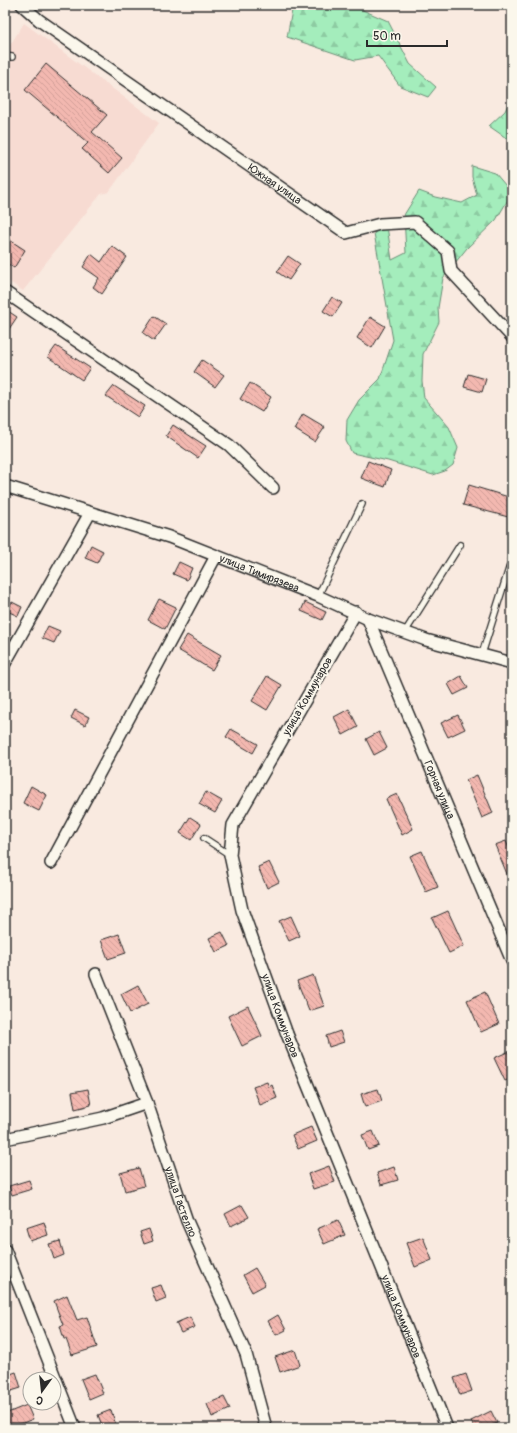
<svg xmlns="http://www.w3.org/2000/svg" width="517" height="1433" font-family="Pangolin,sans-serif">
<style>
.built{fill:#f7dbd2}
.forest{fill:url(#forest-firs);stroke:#688c74}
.building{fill:url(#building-back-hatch);stroke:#2b2b2b}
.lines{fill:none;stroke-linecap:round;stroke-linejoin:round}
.service-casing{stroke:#2b2b2b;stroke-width:8}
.minor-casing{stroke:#2b2b2b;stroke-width:14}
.service{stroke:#fbf7ec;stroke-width:5.5}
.minor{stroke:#fbf7ec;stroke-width:11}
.labels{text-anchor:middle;stroke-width:4;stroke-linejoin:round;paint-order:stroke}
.street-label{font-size:11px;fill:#2b2b2b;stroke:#fbf7ec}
</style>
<defs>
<pattern id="forest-firs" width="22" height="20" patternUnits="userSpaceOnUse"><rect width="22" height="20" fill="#a4edbc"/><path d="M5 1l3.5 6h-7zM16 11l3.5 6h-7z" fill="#8dcba2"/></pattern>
<pattern id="building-back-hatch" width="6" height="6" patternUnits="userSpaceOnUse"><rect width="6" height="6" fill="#f3b8b0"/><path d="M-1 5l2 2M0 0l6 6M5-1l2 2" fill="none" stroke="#d09e98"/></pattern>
</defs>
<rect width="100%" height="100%" fill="#f9eae0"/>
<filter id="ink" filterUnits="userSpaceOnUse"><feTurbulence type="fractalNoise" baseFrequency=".025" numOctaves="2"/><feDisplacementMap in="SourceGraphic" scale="8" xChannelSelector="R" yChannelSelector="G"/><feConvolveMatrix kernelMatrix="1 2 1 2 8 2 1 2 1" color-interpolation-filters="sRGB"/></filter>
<g filter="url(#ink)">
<polygon class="built" points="24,23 159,123 109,192 101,194 23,291 5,279 5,53"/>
<g class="forest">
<polygon points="293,5 351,5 388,21 410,64 436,87 428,97 400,86 378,56 355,60 287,37"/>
<polygon points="512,96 512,142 489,126 505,111"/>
<polygon points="472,166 495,173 512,193 496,220 467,248 443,278 438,308 439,322 423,354 422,381 424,398 449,427 458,448 453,465 445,471 433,475 388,461 352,453 346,441 347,420 359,400 380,379 393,340 374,233 387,226 392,260 406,253 404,215 419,191 435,197 462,203 477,195 472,177"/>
</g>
<g class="building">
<polygon points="46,64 107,115 92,132 122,158 109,173 82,149 88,143 25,90"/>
<polygon points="5,237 25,250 14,268 5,262"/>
<polygon points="112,246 127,257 102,294 93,287 99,278 83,267 91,254 101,262"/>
<polygon points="288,256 300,264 289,280 277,272"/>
<polygon points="332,297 342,303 333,317 323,311"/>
<polygon points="5,309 17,317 5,335"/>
<polygon points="154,316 166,324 154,341 143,333"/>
<polygon points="370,317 385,326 372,348 357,338"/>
<polygon points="56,346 90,368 82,380 48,357"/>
<polygon points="202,360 224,375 215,387 194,372"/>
<polygon points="468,374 486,379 482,392 464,387"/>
<polygon points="250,383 271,397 262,412 240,399"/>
<polygon points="114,386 145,406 138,417 106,396"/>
<polygon points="303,414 325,427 315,442 294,429"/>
<polygon points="173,425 206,446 198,458 166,436"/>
<polygon points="368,461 391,470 385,487 361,478"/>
<polygon points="469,485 512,498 512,518 463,505"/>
<polygon points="91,545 103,551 97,563 85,558"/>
<polygon points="179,562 192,568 187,580 173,574"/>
<polygon points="159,599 176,607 165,629 148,620"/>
<polygon points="12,602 22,607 18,616 7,611"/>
<polygon points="305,602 326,612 322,620 301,611"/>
<polygon points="48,626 60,631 54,643 42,638"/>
<polygon points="187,635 221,655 212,670 178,650"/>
<polygon points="267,676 282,685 267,710 252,701"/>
<polygon points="461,676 468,688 454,695 448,684"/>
<polygon points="349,709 358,727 343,735 334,717"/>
<polygon points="75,710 89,717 85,725 71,718"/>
<polygon points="458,715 465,729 448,737 441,723"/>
<polygon points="231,729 258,744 253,753 226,737"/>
<polygon points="379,732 387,748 374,755 366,739"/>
<polygon points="477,775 493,813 482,818 466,780"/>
<polygon points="31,786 47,795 39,811 23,803"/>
<polygon points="206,792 222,801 215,813 199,804"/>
<polygon points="397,794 413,829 402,835 386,799"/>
<polygon points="190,817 201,824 191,840 180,833"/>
<polygon points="506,841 512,856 512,886 495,845"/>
<polygon points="422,851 438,887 426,892 410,856"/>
<polygon points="269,862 279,882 267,888 258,867"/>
<polygon points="448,911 464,946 449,953 432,918"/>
<polygon points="291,916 300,936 289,941 279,921"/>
<polygon points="222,932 229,946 216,952 209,938"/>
<polygon points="119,934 126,953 108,959 101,940"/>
<polygon points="313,975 324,1006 309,1011 297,981"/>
<polygon points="138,985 148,1004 130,1013 121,994"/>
<polygon points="485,992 499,1024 481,1032 467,1000"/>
<polygon points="248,1006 262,1036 242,1046 228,1016"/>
<polygon points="340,1031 344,1042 329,1047 326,1036"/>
<polygon points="512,1050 512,1078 505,1081 494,1058"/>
<polygon points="267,1082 269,1087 272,1085 277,1098 260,1105 253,1087"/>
<polygon points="88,1089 91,1105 75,1109 72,1092"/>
<polygon points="378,1089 382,1101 365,1107 361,1094"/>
<polygon points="311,1127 317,1141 298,1149 292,1135"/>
<polygon points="373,1131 379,1146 368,1150 362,1135"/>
<polygon points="329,1166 335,1182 313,1189 308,1174"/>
<polygon points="394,1167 398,1180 381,1185 377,1173"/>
<polygon points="139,1168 144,1186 125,1191 120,1173"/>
<polygon points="29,1180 32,1189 12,1195 9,1186"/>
<polygon points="242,1205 249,1217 231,1226 225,1214"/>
<polygon points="338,1220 345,1235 324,1244 317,1229"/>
<polygon points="44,1222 48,1235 30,1241 26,1228"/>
<polygon points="149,1229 153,1241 144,1244 140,1232"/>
<polygon points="423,1237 432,1260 415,1267 406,1243"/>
<polygon points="60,1241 64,1255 54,1259 49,1244"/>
<polygon points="255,1268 265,1285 252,1292 243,1275"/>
<polygon points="161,1285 166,1298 156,1302 151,1288"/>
<polygon points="67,1295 77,1320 87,1317 97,1347 72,1355 66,1339 64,1339 60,1326 63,1325 54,1301"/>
<polygon points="278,1315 286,1330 276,1335 268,1321"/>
<polygon points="190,1317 195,1327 181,1333 176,1323"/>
<polygon points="295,1350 300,1365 280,1372 275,1357"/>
<polygon points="16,1372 21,1388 5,1393 5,1376"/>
<polygon points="95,1374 103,1393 89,1399 81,1379"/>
<polygon points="466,1374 472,1391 460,1395 454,1378"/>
<polygon points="224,1397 230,1409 212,1417 207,1404"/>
<polygon points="27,1405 33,1419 10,1428 5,1414"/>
<polygon points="111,1410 117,1428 103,1428 98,1415"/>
<polygon points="491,1411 497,1423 486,1428 474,1428 471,1421"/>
</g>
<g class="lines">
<g class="service-casing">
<g id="service">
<polyline points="5,56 12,57"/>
<polyline points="318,596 362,504"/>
<polyline points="405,632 460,545"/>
<polyline points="482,654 512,559"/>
<polyline points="204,838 230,855"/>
</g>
</g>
<g class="minor-casing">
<g id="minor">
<path id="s1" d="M22 5 39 20 346 233 380 224 415 222 448 251 451 271 512 337"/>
<polyline points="5,292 229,445 273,488"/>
<path id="s2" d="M5 486 169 537 318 596 368 619 426 640 512 663"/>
<path id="s3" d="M356 612 233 825 230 855 242 910 287 1034 447 1428"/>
<path id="s4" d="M368 619 512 961"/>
<polyline points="5,663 90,513"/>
<polyline points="51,863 216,556"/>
<path id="s5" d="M96 974 147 1103 187 1221 246 1354 266 1428"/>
<polyline points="5,1139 103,1118 147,1103"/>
<polyline points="5,1250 75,1428"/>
</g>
</g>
<use href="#service" class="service"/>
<use href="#minor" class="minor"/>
</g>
</g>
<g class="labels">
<g class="street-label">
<text dy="4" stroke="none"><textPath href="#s1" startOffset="310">Южная улица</textPath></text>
<text dy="4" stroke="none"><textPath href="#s2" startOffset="269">улица Тимирязева</textPath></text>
<text transform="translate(307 696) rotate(-60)" y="4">улица Коммунаров</text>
<text dy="4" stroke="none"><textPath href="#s4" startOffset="185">Горная улица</textPath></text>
<text dy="4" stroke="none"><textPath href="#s3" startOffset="445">улица Коммунаров</textPath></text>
<text dy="4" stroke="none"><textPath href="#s5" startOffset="243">улица Гастелло</textPath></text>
<text dy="4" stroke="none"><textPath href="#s3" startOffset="769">улица Коммунаров</textPath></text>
</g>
</g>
<rect width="517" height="1433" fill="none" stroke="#fbf7ec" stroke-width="20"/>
<rect x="10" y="10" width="497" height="1413" fill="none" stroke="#2b2b2b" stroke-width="1.5" filter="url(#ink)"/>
<g transform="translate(42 1391) rotate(195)"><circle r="19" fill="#fbf7ec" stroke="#a8a59f"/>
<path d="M0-3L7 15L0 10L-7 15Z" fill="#2b2b2b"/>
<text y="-6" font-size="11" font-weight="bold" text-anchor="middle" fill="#2b2b2b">С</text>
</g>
<path d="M367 40v6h80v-6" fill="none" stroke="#2b2b2b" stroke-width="2"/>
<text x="373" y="40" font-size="12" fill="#2b2b2b" stroke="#fbf7ec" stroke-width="3" paint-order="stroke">50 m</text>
</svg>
